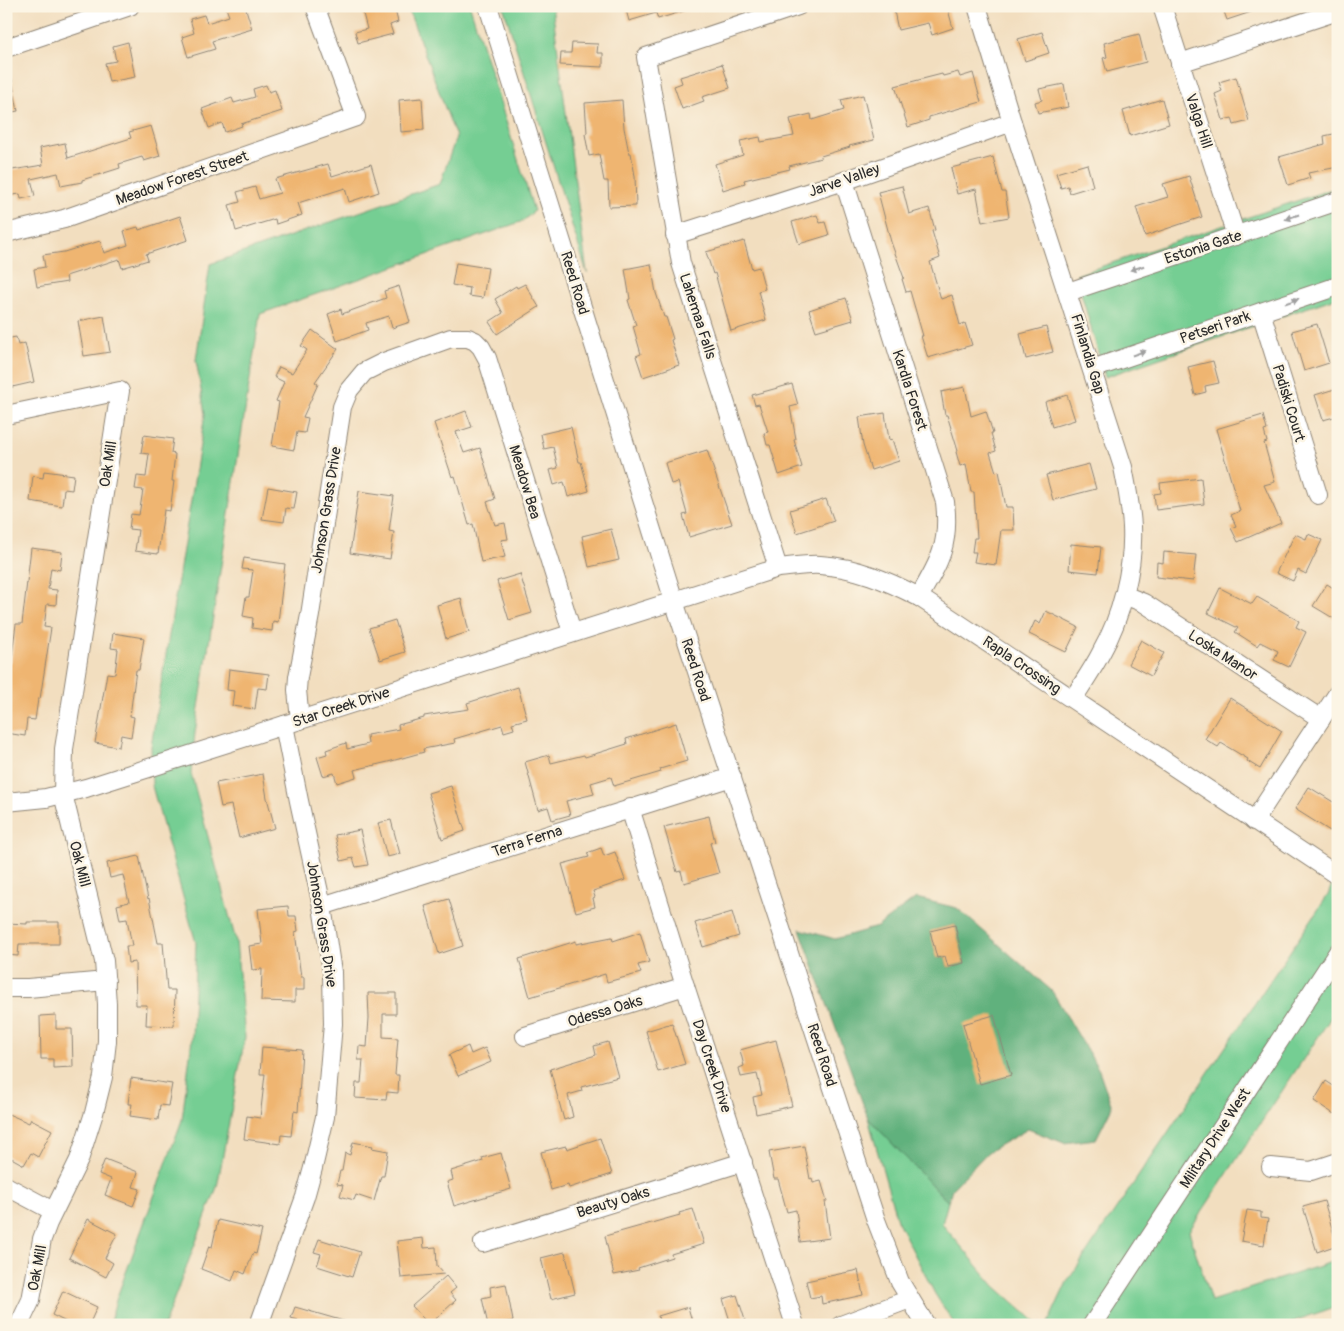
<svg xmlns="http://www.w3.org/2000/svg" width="1344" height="1331" font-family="Pangolin,sans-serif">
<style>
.green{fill:#75ce93;stroke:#507c5f}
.forest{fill:#60b17d;stroke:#466e54;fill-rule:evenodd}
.building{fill:#efb571}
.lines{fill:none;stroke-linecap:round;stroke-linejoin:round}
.minor-casing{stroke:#8e8475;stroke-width:20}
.minor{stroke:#fff;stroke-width:18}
.oneway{fill:#a0a0a0}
.labels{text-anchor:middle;stroke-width:5;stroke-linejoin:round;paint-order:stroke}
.street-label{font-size:15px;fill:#2b2b2b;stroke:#fcf5e5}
</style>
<rect width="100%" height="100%" fill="#fcf5e5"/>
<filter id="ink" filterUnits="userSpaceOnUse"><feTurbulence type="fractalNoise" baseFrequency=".02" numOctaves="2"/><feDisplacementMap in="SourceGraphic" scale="10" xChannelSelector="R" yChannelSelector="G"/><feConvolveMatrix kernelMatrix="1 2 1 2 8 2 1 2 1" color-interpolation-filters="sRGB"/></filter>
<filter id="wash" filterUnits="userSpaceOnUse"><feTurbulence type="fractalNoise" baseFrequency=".0096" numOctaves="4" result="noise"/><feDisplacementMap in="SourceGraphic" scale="20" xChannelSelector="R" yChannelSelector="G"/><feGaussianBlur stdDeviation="1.12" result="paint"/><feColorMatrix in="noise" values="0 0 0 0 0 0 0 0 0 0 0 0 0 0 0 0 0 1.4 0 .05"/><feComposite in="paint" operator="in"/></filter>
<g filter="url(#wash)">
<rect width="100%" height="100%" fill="#f2debf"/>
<g class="green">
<polygon points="407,6 470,6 534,211 523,221 260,314 195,733 191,773 236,941 245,1037 217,1187 164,1325 109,1325 117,1297 182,1120 192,1038 196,943 152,786 151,746 205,414 196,360 210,264 440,184 456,137"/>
<polygon points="503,6 552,6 587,273"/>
<polygon points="1338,187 1338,297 1105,377 1076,275"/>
<polygon points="1338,868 1338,1007 1189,1231 1211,1301 1338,1260 1338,1306 1297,1320 1288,1325 1047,1325 1067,1282 1328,895"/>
<polygon points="868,1118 948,1202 942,1224 995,1286 1039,1325 955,1325 935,1294 897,1220"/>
</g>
<path class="forest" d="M916 898 957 908 1052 991 1099 1070 1112 1107 1096 1139 1064 1143 1028 1129 988 1152 952 1189 948 1202 868 1118 800 929 835 939 877 927ZM955 925 964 963 948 967 945 956 937 958 931 931Z"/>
<g id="blocks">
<g class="building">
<polygon points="233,6 245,6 252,29 212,41 215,49 188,57 182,37 194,33 190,19 204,15 207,23 229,16 226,8"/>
<polygon points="361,6 394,6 398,22 390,25 393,34 358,43 355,32 367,29"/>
<polygon points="625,6 689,6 690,9 658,19 656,13 629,21"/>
<polygon points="893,6 947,6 953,28 932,35 928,23 898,30"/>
<polygon points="1222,6 1262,6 1263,8 1227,20"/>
<polygon points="1042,32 1049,53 1025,61 1018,39"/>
<polygon points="1139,34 1146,62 1107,72 1103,58 1107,57 1104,43"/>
<polygon points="128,42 135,77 109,82 105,63 116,61 113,46"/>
<polygon points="572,43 598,44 597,53 603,53 603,67 560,65 561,53 571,53"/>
<polygon points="722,64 730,88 702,97 704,101 682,109 674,86 682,83 680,77"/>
<polygon points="958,72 960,77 973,73 981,102 929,117 929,120 908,127 895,86 942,74 943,76"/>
<polygon points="11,76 18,111 6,113 6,77"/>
<polygon points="1236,77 1249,121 1234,125 1232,118 1223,120 1215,94 1222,91 1219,82"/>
<polygon points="1064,84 1068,107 1038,113 1035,102 1042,100 1039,89"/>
<polygon points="266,85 269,92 275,90 282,111 241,124 242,126 225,132 222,123 209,128 202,109 232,98 234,103 255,97 253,89"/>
<polygon points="863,95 874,140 849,146 850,147 821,156 821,158 789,166 790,169 744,180 745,183 723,190 715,164 743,155 740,141 760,137 761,142 794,136 790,119 811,114 812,120 844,110 841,100"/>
<polygon points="422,98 424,130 401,132 399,100"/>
<polygon points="1162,99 1169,124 1130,136 1123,111"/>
<polygon points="622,100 624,128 629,153 631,153 635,176 636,206 609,207 608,181 604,181 599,154 589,156 585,134 587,133 585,103"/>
<polygon points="151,126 160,156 144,161 142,157 119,164 120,168 82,180 82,182 61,186 58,173 31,179 35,196 21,199 20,194 6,196 6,171 43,165 40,148 65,143 68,158 131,138 129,132"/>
<polygon points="1338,133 1338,167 1308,173 1310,178 1288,185 1279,157 1325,144 1324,136"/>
<polygon points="993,157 1002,192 1005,192 1009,217 982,222 976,189 957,194 951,168"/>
<polygon points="328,164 332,176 371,164 379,192 349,202 345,188 298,203 302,215 276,224 275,219 236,231 229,205 240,202 237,192 255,187 259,199 280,193 275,179"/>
<polygon points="1087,164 1093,186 1070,193 1068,186 1061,188 1056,173"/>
<polygon points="1189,176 1202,217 1145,236 1136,207 1168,197 1163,184"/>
<polygon points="902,186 909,214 929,208 935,230 932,231 940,258 930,262 941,299 952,295 960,325 965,323 972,345 928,358 921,336 923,336 910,291 906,292 902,279 904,278 891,242 878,192"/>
<polygon points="817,215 820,223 825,222 829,235 799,244 792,222"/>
<polygon points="180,216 188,240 146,254 148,260 122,268 119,259 66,276 67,282 37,287 34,269 45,267 43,255 64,252 100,241 104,253 128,245 124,231 138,227 139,230"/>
<polygon points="744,241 752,269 759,267 765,289 758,291 766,320 731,331 715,273 713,274 706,252"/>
<polygon points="456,263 488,268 483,298 469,296 470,288 452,285"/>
<polygon points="651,264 656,293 664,317 666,317 673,339 671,340 679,365 643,377 636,356 641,354 633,326 636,325 628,300 630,299 625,269"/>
<polygon points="525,284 539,307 497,334 489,322 503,313 495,299 516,286 517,288"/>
<polygon points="399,286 410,322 392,328 389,316 366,323 368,330 337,341 328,314 341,309 342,314 386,298 384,291"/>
<polygon points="846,298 853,320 816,331 809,310"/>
<polygon points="104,316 110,352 84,356 78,321"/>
<polygon points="1317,324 1329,363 1304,371 1292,331"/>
<polygon points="1046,327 1053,352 1026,359 1020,334"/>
<polygon points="312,330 338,349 315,382 318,384 303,417 308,418 305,433 297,432 294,450 272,446 279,402 276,401 284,382 274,377 279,367 292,373 307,350 301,346"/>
<polygon points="16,337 18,345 25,343 34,382 8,388 6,378 6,339"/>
<polygon points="1213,361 1219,383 1205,386 1206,392 1195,395 1188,367"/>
<polygon points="792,384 798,405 790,407 796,439 794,440 802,467 779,475 770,445 767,445 764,433 768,432 759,404 755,405 752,395"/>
<polygon points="965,387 971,416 986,411 993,433 991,433 996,451 990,453 996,472 999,471 1006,507 1013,507 1014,530 1001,530 996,565 974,562 976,552 972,552 974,538 977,538 974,492 971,492 966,464 960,466 956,452 958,451 947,415 945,415 941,392"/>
<polygon points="1338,388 1338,416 1323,420 1315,395"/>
<polygon points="1067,395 1075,420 1052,427 1045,402"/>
<polygon points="466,411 472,427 456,432 464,453 480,448 495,499 487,502 495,525 505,523 508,539 501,540 505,557 481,562 473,524 469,525 455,476 452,477 434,423"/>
<polygon points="885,413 889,440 892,439 899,461 871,470 863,445 859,417"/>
<polygon points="1263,415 1267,430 1264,431 1267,442 1264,443 1275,482 1264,485 1281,523 1238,542 1231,528 1236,526 1231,515 1240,511 1216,429"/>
<polygon points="571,427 579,462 581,462 589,491 568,497 564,482 554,485 550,470 558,468 553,447 544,449 541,434"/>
<polygon points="144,435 173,439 171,453 175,454 172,481 174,481 170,511 164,510 158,554 135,551 138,530 129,529 131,514 139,515 143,490 135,489 137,476 146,477 149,454 141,453"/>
<polygon points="707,450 732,524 689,537 683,515 687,514 678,482 671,484 665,463"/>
<polygon points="1089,464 1096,489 1053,500 1046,475"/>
<polygon points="44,471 74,475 72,490 64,489 62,506 30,501 33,476 43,478"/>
<polygon points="1201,478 1204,504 1156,510 1154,494 1161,493 1160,483"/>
<polygon points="268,487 297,492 294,509 286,508 284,522 262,519"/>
<polygon points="359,491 394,496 389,531 394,532 390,559 350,553"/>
<polygon points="826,499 834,521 797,533 790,510"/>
<polygon points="611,529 619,560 589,567 582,536"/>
<polygon points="1295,534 1306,539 1308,534 1322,540 1306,574 1298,570 1293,581 1276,573"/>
<polygon points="1071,544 1101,547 1098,573 1069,570"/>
<polygon points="31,548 62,552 60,570 51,568 48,589 57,590 56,605 47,604 44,627 51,628 40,699 38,699 35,720 27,719 25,736 6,733 8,695 6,695 6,662 11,663 16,624 22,624"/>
<polygon points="1164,552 1196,555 1193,581 1156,577 1157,562 1163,563"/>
<polygon points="244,558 285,564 278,622 273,621 272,631 252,628 253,618 243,616 246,597 249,597 253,570 242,569"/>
<polygon points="520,574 532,613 509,620 497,581"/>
<polygon points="1327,584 1338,591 1338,621 1313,606"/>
<polygon points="1220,588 1252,604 1257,597 1299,621 1296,627 1306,632 1289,667 1274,660 1278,651 1260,642 1257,646 1235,632 1238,628 1208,613"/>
<polygon points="461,598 469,632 446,639 437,605"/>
<polygon points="1046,611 1078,627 1066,652 1029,634 1035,621 1040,624"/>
<polygon points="395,620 405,652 380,660 369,628"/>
<polygon points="113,633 144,638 139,670 136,670 130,716 134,717 131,737 121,735 119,747 95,743 107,673 115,674 118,649 111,648"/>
<polygon points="1141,640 1164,653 1151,676 1128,664"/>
<polygon points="229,669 269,674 267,689 258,688 255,709 232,706 234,691 227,690"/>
<polygon points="518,687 527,719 512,723 514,729 504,732 502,725 454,739 455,743 423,749 424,752 388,762 354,770 356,777 337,783 334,773 323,776 317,757 327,754 326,750 346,743 347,749 368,744 367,735 399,729 398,725 424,718 424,716 469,709 467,703"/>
<polygon points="1230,698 1282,731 1260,769 1247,761 1248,759 1221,743 1218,747 1205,739"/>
<polygon points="676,723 687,761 660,769 661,772 614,786 611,777 591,783 594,794 566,801 570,815 552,820 548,807 538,810 525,762 549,755 551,763 584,755 585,757 627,744 626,739"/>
<polygon points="263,774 267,798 275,828 239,838 231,805 221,807 216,783"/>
<polygon points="451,786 465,831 442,839 428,793"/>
<polygon points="1309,787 1338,805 1338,818 1330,831 1295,809"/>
<polygon points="709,816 715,842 710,843 719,873 684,883 681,871 677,872 664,827"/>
<polygon points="391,820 400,854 387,857 378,823"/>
<polygon points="360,830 368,865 356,867 353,858 341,861 335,835"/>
<polygon points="601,848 604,856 615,852 625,880 593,891 595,897 593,898 595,907 576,912 562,864 589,857 587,853"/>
<polygon points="139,856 148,899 149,898 158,943 163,943 167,990 175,990 174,1026 146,1025 147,1005 136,1005 135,962 128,963 126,946 132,946 127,919 120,920 117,905 129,902 123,875 110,878 107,863"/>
<polygon points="449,899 463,946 439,954 425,906"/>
<polygon points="288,906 289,916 296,916 298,931 295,932 301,977 304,977 304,990 295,990 295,1002 261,1001 262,969 252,970 249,946 262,944 258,909"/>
<polygon points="732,912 739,936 703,947 695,923"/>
<polygon points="27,922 59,922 59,944 19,944 18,956 6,955 6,923 27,924"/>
<polygon points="955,925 964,963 948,967 945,956 937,958 930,931"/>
<polygon points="640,932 649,962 638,965 641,973 607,982 605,974 530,997 519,959 576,941 576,944 612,937 613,941"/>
<polygon points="368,993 396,993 396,1014 383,1014 383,1037 398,1038 395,1075 399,1075 398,1093 387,1092 386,1100 355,1098 356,1083 361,1083 363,1060 358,1060 359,1046 367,1047 369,1018"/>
<polygon points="56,1015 56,1029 72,1029 73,1067 53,1068 53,1059 41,1059 40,1016"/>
<polygon points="994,1015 1011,1075 980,1084 963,1024"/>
<polygon points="672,1023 685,1064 658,1072 646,1031"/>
<polygon points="776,1040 792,1106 756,1114 753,1097 762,1095 757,1074 741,1077 739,1068 744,1066 740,1050"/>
<polygon points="608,1042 618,1077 581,1087 582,1091 568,1095 573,1117 564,1120 550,1069 596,1055 594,1046"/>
<polygon points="468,1046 471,1054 485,1048 491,1062 458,1076 449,1055"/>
<polygon points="262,1047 302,1050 298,1112 294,1111 291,1136 281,1135 280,1144 244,1139 247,1116 260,1118 265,1074 260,1074"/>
<polygon points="131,1078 172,1084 168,1106 160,1105 158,1120 130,1116 132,1104 128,1104"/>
<polygon points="1326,1081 1338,1089 1338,1108 1334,1114 1314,1101"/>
<polygon points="6,1113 29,1123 31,1119 52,1130 38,1157 31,1153 24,1165 6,1155"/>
<polygon points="600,1138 612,1174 569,1188 568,1185 551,1190 541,1152 566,1146 567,1149"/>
<polygon points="353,1142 373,1146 372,1148 388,1151 384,1176 381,1176 374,1201 356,1195 354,1200 340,1196 343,1185 337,1184 340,1171 342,1171 345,1153 350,1155"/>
<polygon points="804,1146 810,1179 812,1178 813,1183 821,1181 827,1201 825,1201 830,1238 800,1242 796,1210 787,1212 778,1179 774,1179 769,1152"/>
<polygon points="501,1153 511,1189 454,1206 447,1182 453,1180 451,1171 483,1161 482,1158"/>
<polygon points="105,1159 138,1172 133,1187 140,1189 133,1206 105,1195 111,1179 99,1174"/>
<polygon points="1324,1201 1337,1245 1317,1252 1303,1207"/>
<polygon points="693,1209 704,1244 671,1254 672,1257 638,1268 639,1270 614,1275 605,1236 680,1215 679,1213"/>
<polygon points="1247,1210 1261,1212 1261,1218 1268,1219 1264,1245 1241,1241"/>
<polygon points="88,1219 117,1234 105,1258 113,1263 106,1277 69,1258"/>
<polygon points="218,1220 262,1230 256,1254 253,1253 245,1274 236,1270 232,1281 201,1269 209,1246 212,1247"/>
<polygon points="423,1238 424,1248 436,1247 437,1266 444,1274 401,1278 397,1241"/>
<polygon points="319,1239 360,1252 352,1277 317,1266 321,1254 314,1252"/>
<polygon points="565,1252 575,1293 551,1299 541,1258"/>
<polygon points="858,1270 863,1295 822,1304 821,1296 810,1298 806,1281"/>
<polygon points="446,1276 456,1288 450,1293 456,1300 429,1325 412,1306"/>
<polygon points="506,1284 513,1321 488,1325 482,1298 491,1296 490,1287"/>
<polygon points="63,1291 97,1307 89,1325 72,1325 52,1315"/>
<polygon points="737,1295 745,1320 731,1324 723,1299"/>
<polygon points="295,1307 347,1322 346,1325 297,1325 298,1320 291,1318"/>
<polygon points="688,1307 693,1325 660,1325 658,1316"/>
</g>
</g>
</g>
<g filter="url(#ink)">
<use href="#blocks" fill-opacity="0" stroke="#8e8475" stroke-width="1"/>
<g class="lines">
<g class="minor-casing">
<g id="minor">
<polyline points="488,6 674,601 876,1220 900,1282 926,1325"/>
<path d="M977 6 1012 122 1123 467C1127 487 1131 507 1132 527 1134 568 1121 618 1101 653 1093 669 1082 684 1073 699"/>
<polyline points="1162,6 1236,236"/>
<polyline points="6,48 130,6"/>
<polyline points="1180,63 1338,11"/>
<path d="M844 181 945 502C950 544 940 561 919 597"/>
<polyline points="6,233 64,219 356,117 315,6"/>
<polyline points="675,235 844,181 1012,122"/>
<polyline points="1068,292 1338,201"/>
<polyline points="1261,312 1318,495"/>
<polyline points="1092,369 1338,286"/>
<polyline points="6,415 120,391 64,749 63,794 104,961 107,1004 107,1041 103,1077 94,1113 79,1160 48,1223 42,1239 31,1300 19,1325"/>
<polyline points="778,568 681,263 646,57 798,6"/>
<polyline points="1124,595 1144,603 1321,719"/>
<polyline points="300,720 297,690 298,677 310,615 342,407 349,390 364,372 384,362 451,338 468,338 475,341 481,347 487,358 572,632"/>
<path d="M6 802 46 798 86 788 778 568C792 567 807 564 820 565 856 567 888 581 919 597L1338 876"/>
<polyline points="630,808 685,986 795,1325"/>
<polyline points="1254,821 1338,693"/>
<polyline points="322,906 732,777"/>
<polyline points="6,988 28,988 106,981"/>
<polyline points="525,1036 685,986"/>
<polyline points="1271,1167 1311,1171 1338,1162"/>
<polyline points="6,1186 53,1211"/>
<polyline points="483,1243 743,1162"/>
<polyline points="259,1325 305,1197 313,1168 325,1117 333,1024 332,972 322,906 299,801 284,725"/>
<polyline points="841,1325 910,1299"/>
<polyline points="1092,1325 1338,952"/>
</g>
</g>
<use href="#minor" class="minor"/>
</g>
<defs><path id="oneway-solid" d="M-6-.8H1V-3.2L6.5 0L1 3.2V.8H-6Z" transform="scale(1.25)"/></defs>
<g class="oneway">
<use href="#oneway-solid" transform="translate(1292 217) rotate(161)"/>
<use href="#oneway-solid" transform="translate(1137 268) rotate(162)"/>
<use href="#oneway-solid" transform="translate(1292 301) rotate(-19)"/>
<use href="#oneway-solid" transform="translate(1139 353) rotate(-19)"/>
</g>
</g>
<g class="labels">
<g class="street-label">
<text transform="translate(1199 121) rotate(72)" y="5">Valga Hill</text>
<text transform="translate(182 178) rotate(-19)" y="5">Meadow Forest Street</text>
<text transform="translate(844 180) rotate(-19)" y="5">Jarve Valley</text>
<text transform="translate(1203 247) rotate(-18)" y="5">Estonia Gate</text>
<text transform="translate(575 283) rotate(73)" y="5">Reed Road</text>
<text transform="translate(698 316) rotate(72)" y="5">Lahemaa Falls</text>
<text transform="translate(1215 327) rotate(-19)" y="5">Petseri Park</text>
<text transform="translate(1088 354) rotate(73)" y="5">Finlandia Gap</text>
<text transform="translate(910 390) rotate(72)" y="5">Kardla Forest</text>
<text transform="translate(1289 403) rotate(73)" y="5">Padiski Court</text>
<text transform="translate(108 464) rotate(-81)" y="5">Oak Mill</text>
<text transform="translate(525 482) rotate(73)" y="5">Meadow Bea</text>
<text transform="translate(326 510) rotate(-81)" y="5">Johnson Grass Drive</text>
<text transform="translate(1223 655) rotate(33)" y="5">Loska Manor</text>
<text transform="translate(1022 665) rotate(34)" y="5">Rapla Crossing</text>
<text transform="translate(696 670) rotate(72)" y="5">Reed Road</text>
<text transform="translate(341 707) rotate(-18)" y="5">Star Creek Drive</text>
<text transform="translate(527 841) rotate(-18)" y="5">Terra Ferna</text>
<text transform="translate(80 864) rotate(76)" y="5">Oak Mill</text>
<text transform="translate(322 924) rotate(81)" y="5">Johnson Grass Drive</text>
<text transform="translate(605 1011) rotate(-17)" y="5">Odessa Oaks</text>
<text transform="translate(822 1055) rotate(72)" y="5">Reed Road</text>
<text transform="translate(712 1066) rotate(72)" y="5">Day Creek Drive</text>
<text transform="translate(1215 1138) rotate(-57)" y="5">Military Drive West</text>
<text transform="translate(613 1202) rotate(-17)" y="5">Beauty Oaks</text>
<text transform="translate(37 1268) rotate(-79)" y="5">Oak Mill</text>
</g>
</g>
<rect width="1344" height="1331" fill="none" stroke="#fcf5e5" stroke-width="25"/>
</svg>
